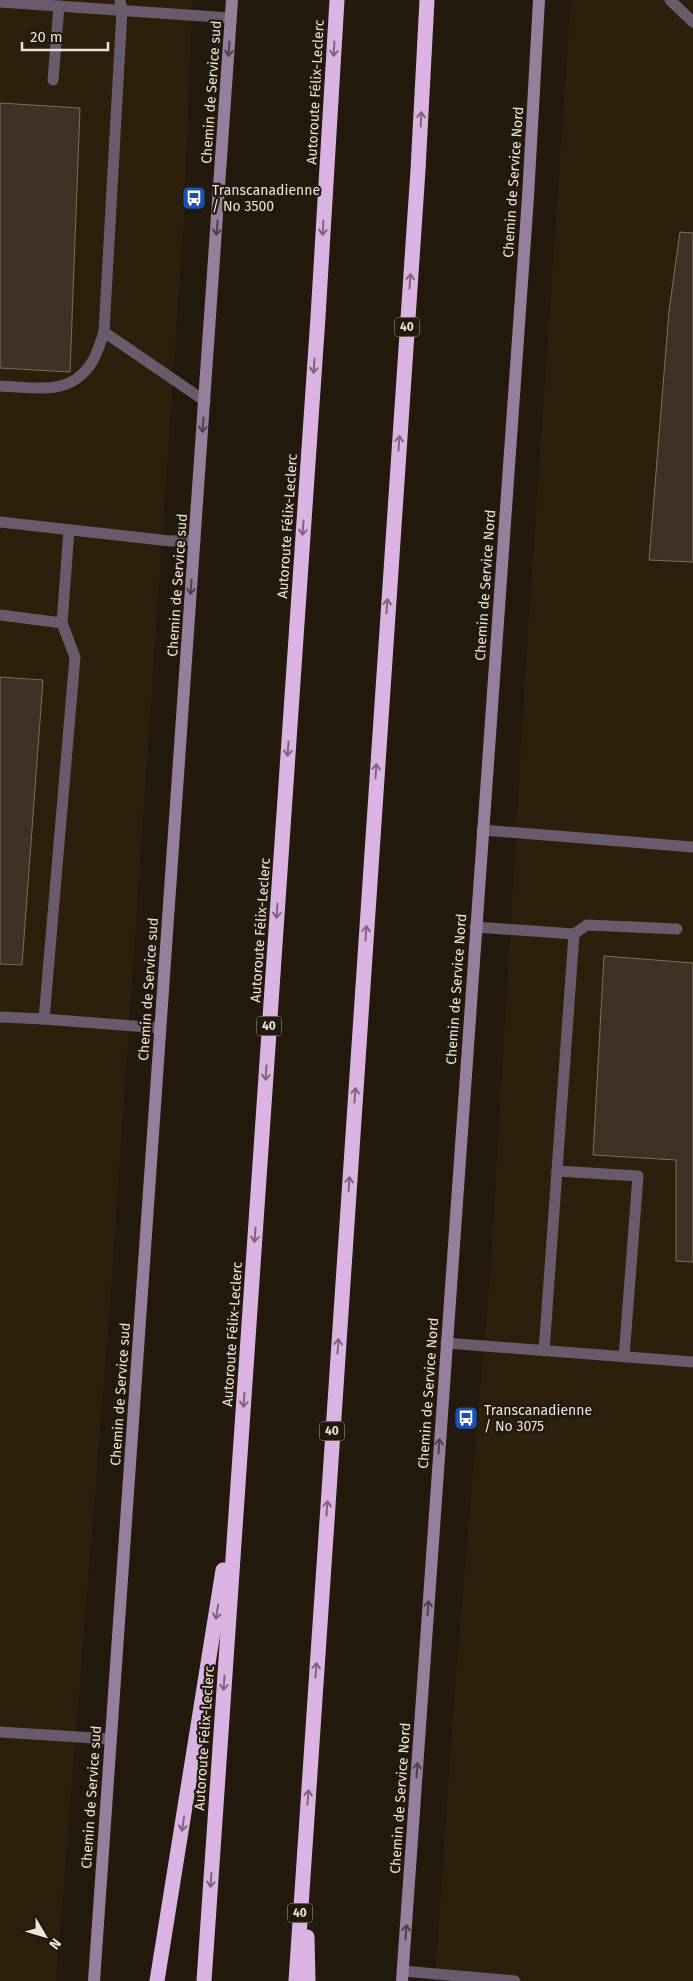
<svg xmlns="http://www.w3.org/2000/svg" width="693" height="1981" font-family="'Fira Sans',sans-serif">
<style>
.built{fill:#2d1f0b}
.building{fill:#3d3224;stroke:#7b6f5f}
.lines{fill:none;stroke-linecap:round;stroke-linejoin:round}
.service{stroke:#695a6c;stroke-width:11}
.secondary{stroke:#977e9c;stroke-width:12}
.motorway{stroke:#dab3e2;stroke-width:15}
.oneway{stroke:#514146}
.oneway2{stroke:#7e6677}
.labels{text-anchor:middle;stroke-width:4.5;stroke-linejoin:round;paint-order:stroke}
.shield{fill:#23190c;stroke:#afa79d;stroke-width:1}
.shield-label{font-size:12px;font-weight:bold;fill:#ebe4db}
.street-label{font-size:14px;fill:#ebe4db;stroke:#23190c}
.poi-label{font-size:14px;fill:#ebe4db;stroke:#23190c;text-anchor:start}
</style>
<rect width="100%" height="100%" fill="#23190c"/>
<g class="built">
<polygon points="0,0 192,0 184,215 110,1303 56,1981 0,1981"/>
<polygon points="571,0 693,0 693,1981 435,1981 455,1688 491,1264 526,663"/>
</g>
<g class="building">
<polygon points="0,103 80,108 70,372 0,368"/>
<polygon points="680,232 693,233 693,562 649,560 669,311"/>
<polygon points="0,677 43,680 22,965 0,964"/>
<polygon points="604,956 693,963 693,1262 676,1261 676,1160 593,1155"/>
</g>
<g class="lines">
<g class="service">
<polyline points="120,0 122,10 104,332 205,401"/>
<polyline points="670,0 693,22"/>
<polyline points="0,2 231,18"/>
<polyline points="53,80 59,6"/>
<path d="M0 386C34 387 68 397 90 365 97 356 100 343 104 332"/>
<polyline points="0,522 170,541 195,540"/>
<polyline points="69,530 62,623 75,657 44,1019 160,1028"/>
<polyline points="0,615 62,623"/>
<polyline points="482,830 693,847"/>
<polyline points="475,927 574,934 544,1351"/>
<polyline points="574,934 587,925 677,929"/>
<polyline points="0,1017 44,1019"/>
<polyline points="557,1171 638,1176 624,1357"/>
<polyline points="446,1343 693,1362"/>
<polyline points="0,1732 110,1739"/>
<polyline points="403,1971 515,1981"/>
</g>
<g class="secondary">
<polyline points="94,1981 232,0"/>
<polyline points="402,1981 528,197 539,0"/>
</g>
<g class="motorway">
<polyline points="307,1937 308,1981"/>
<polyline points="157,1981 223,1570"/>
<polyline points="204,1981 318,317 337,0"/>
<polyline points="296,1981 418,170 427,0"/>
</g>
</g>
<defs><path id="oneway-shaft" d="M-6 0H5M1.5-3L5.5 0L1.5 3" fill="none" stroke-width="1.6" stroke-linecap="round" stroke-linejoin="round" transform="scale(1.25)"/></defs>
<g class="oneway">
<use href="#oneway-shaft" transform="translate(229 49) rotate(94)"/>
<use href="#oneway-shaft" transform="translate(217 228) rotate(94)"/>
<use href="#oneway-shaft" transform="translate(203 425) rotate(94)"/>
<use href="#oneway-shaft" transform="translate(191 587) rotate(94)"/>
<use href="#oneway-shaft" transform="translate(439 1446) rotate(-86)"/>
<use href="#oneway-shaft" transform="translate(428 1608) rotate(-86)"/>
<use href="#oneway-shaft" transform="translate(417 1770) rotate(-86)"/>
<use href="#oneway-shaft" transform="translate(406 1932) rotate(-86)"/>
</g>
<g class="oneway2">
<use href="#oneway-shaft" transform="translate(334 49) rotate(93)"/>
<use href="#oneway-shaft" transform="translate(421 119) rotate(-87)"/>
<use href="#oneway-shaft" transform="translate(323 228) rotate(93)"/>
<use href="#oneway-shaft" transform="translate(410 281) rotate(-86)"/>
<use href="#oneway-shaft" transform="translate(314 366) rotate(94)"/>
<use href="#oneway-shaft" transform="translate(399 443) rotate(-86)"/>
<use href="#oneway-shaft" transform="translate(303 528) rotate(94)"/>
<use href="#oneway-shaft" transform="translate(387 606) rotate(-86)"/>
<use href="#oneway-shaft" transform="translate(288 749) rotate(94)"/>
<use href="#oneway-shaft" transform="translate(376 771) rotate(-86)"/>
<use href="#oneway-shaft" transform="translate(277 911) rotate(94)"/>
<use href="#oneway-shaft" transform="translate(366 933) rotate(-86)"/>
<use href="#oneway-shaft" transform="translate(266 1073) rotate(94)"/>
<use href="#oneway-shaft" transform="translate(355 1095) rotate(-86)"/>
<use href="#oneway-shaft" transform="translate(349 1184) rotate(-86)"/>
<use href="#oneway-shaft" transform="translate(255 1235) rotate(94)"/>
<use href="#oneway-shaft" transform="translate(338 1346) rotate(-86)"/>
<use href="#oneway-shaft" transform="translate(244 1400) rotate(94)"/>
<use href="#oneway-shaft" transform="translate(327 1508) rotate(-86)"/>
<use href="#oneway-shaft" transform="translate(217 1612) rotate(99)"/>
<use href="#oneway-shaft" transform="translate(316 1670) rotate(-86)"/>
<use href="#oneway-shaft" transform="translate(224 1683) rotate(94)"/>
<use href="#oneway-shaft" transform="translate(308 1797) rotate(-86)"/>
<use href="#oneway-shaft" transform="translate(183 1824) rotate(99)"/>
<use href="#oneway-shaft" transform="translate(211 1880) rotate(94)"/>
</g>
<defs>
<g id="bus-square" transform="scale(1.25)"><rect x="-9" y="-9" width="18" height="18" rx="4" fill="#1a4fb4" stroke="#23190c"/><path d="M-5-6H5V4H4V6H2V4H-2V6H-4V4H-5ZM-3.5-4V0h7V-4ZM-3.5 1.2v1.5H-2V1.2ZM2 1.2v1.5H3.5V1.2Z" fill="#fff"/></g>
</defs>
<g fill-rule="evenodd">
<use href="#bus-square" x="194" y="198"/>
<use href="#bus-square" x="466" y="1418"/>
</g>
<g class="labels">
<g class="shield">
<rect x="394.5" y="317.5" width="25" height="19" rx="4"/>
<rect x="256.5" y="1016.5" width="25" height="19" rx="4"/>
<rect x="319.5" y="1421.5" width="25" height="19" rx="4"/>
<rect x="287.5" y="1903.5" width="25" height="19" rx="4"/>
</g>
<g class="shield-label">
<text x="407" y="331">40</text>
<text x="269" y="1030">40</text>
<text x="332" y="1435">40</text>
<text x="300" y="1917">40</text>
</g>
<g class="street-label">
<text transform="translate(211 92) rotate(-86)" y="5">Chemin de Service sud</text>
<text transform="translate(315 92) rotate(-87)" y="5">Autoroute Félix-Leclerc</text>
<text transform="translate(513 182) rotate(-86)" y="5">Chemin de Service Nord</text>
<text transform="translate(287 526) rotate(-86)" y="5">Autoroute Félix-Leclerc</text>
<text transform="translate(177 585) rotate(-86)" y="5">Chemin de Service sud</text>
<text transform="translate(485 585) rotate(-86)" y="5">Chemin de Service Nord</text>
<text transform="translate(260 930) rotate(-86)" y="5">Autoroute Félix-Leclerc</text>
<text transform="translate(148 989) rotate(-86)" y="5">Chemin de Service sud</text>
<text transform="translate(456 989) rotate(-86)" y="5">Chemin de Service Nord</text>
<text transform="translate(232 1334) rotate(-86)" y="5">Autoroute Félix-Leclerc</text>
<text transform="translate(428 1393) rotate(-86)" y="5">Chemin de Service Nord</text>
<text transform="translate(120 1394) rotate(-86)" y="5">Chemin de Service sud</text>
<text transform="translate(204 1738) rotate(-86)" y="5">Autoroute Félix-Leclerc</text>
<text transform="translate(91 1797) rotate(-86)" y="5">Chemin de Service sud</text>
<text transform="translate(400 1798) rotate(-86)" y="5">Chemin de Service Nord</text>
</g>
<g class="poi-label">
<text x="212" y="195">Transcanadienne<tspan x="212" dy="16">/ No 3500</tspan></text>
<text x="484" y="1415">Transcanadienne<tspan x="484" dy="16">/ No 3075</tspan></text>
</g>
</g>
<g transform="translate(45 1936) rotate(128)" stroke="#23190c" stroke-width="4" paint-order="stroke">
<path d="M0-4L9 19L0 12L-9 19Z" fill="#ebe4db"/>
<text y="-8" font-size="14" font-weight="bold" text-anchor="middle" fill="#ebe4db">N</text>
</g>
<path d="M22 42v8h86v-8" fill="none" stroke="#ebe4db" stroke-width="2.5"/>
<text x="30" y="42" font-size="15" fill="#ebe4db" stroke="#23190c" stroke-width="4" paint-order="stroke">20 m</text>
</svg>
